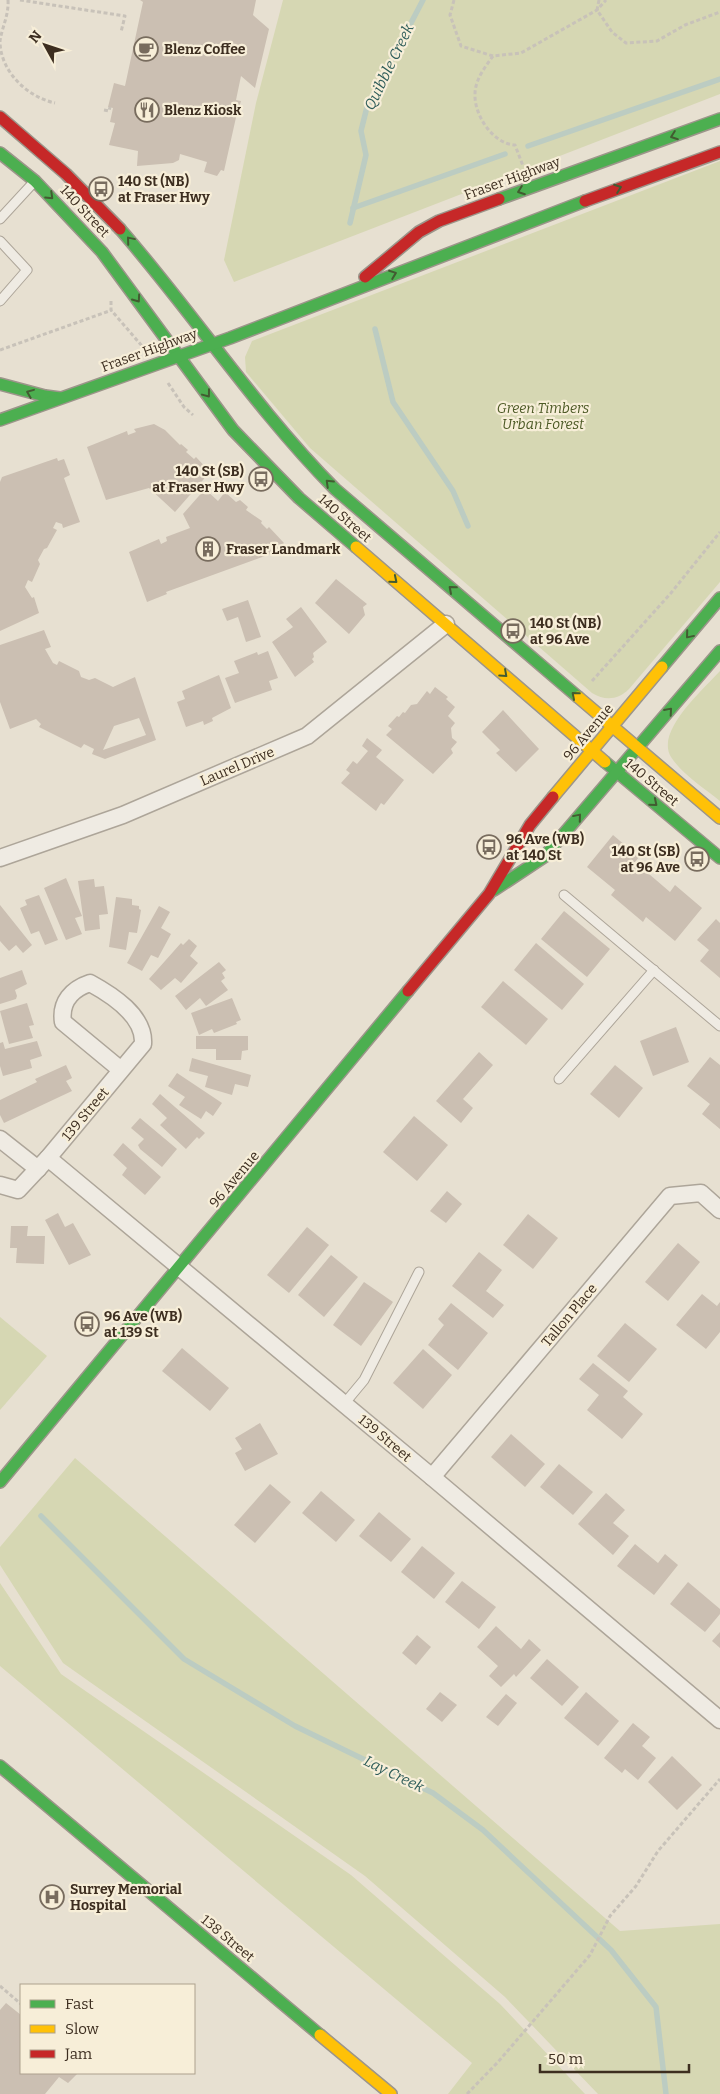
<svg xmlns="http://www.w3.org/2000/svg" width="720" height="2094" font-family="Bitter,serif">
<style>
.green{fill:#d6d7b3}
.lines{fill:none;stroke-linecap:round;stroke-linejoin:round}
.stream{stroke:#bcccc2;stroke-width:5.5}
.building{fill:#cbbfb2;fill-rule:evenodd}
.lane-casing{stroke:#ada599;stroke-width:11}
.street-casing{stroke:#ada599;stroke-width:19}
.fast-casing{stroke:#9c958a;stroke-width:14}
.slow-casing{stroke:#9c958a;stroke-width:14}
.jam-casing{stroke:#9c958a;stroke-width:14}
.path{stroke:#c8c2b9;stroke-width:3;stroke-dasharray:4 2.5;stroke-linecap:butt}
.lane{stroke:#efebe3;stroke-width:9}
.street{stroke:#efebe3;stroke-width:16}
.fast{stroke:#4caf50;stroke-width:11}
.slow{stroke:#ffc107;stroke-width:11}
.jam{stroke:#c62828;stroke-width:11}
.oneway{stroke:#425b31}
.labels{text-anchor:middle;stroke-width:4.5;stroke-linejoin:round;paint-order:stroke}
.poi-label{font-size:14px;font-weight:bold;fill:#3d2e20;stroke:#f7eed8;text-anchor:start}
.street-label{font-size:14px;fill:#3d2e20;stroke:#f7eed8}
.park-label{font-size:14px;font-style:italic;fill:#4d5a26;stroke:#f7eed8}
.water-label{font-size:15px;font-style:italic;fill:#2f5d5a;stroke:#f7eed8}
</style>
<rect width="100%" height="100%" fill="#e7e0d1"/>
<g class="green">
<polygon points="283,0 720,0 720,94 234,282 224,260 256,103"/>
<path d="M720 161V582L629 689C618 700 605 701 592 693L310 448 246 372 245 357 252 341Z"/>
<path d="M720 671V801C704 788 682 774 671 757 655 731 704 689 720 671Z"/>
<polygon points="0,1317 47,1356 0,1410"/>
<polygon points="75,1458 620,1931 720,1924 720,2094 598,2094 505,1997 365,1876 63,1663 0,1565 0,1547"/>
<polygon points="0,1583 61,1674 351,1875 500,2004 585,2094 448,2094 472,2063 0,1666"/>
</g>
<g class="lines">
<g class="stream">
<polyline points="528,146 720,79"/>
<polyline points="353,208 505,154"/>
<polyline points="350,223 366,155 361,131 367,107 423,0"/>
<polyline points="375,329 393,402 453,491 468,526"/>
<polyline points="41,1516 184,1659 295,1726 433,1793 483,1830 611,1950 656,2007 666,2094"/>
</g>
</g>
<g class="building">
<polygon points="140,0 256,0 253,15 269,29 255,88 241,76 236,100 241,101 239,108 235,107 234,112 237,113 224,171 221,170 217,176 204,172 207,162 180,154 179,160 173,163 137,166 138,151 109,145 115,123 110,122 113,108 108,107 114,83 125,86 143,2"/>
<polygon points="154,424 165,430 180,445 181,444 188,450 186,452 194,459 196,457 210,472 175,512 149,488 106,500 87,447 127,431 128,435 136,432 134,429"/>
<polygon points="57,458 58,461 64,459 70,475 64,478 80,522 63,528 62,524 56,522 53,528 57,530 47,548 44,549 38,560 40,564 32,582 28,580 25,587 32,598 34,597 39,613 0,631 0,482 2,477"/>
<polygon points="205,489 218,501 225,492 236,502 240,500 248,507 246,510 262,521 261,523 267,529 269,527 284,543 276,552 166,592 167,594 147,602 129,552 159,539 161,544 167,541 166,537 190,528 183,514"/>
<polygon points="336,579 367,604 363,607 365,615 349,634 315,603"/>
<polygon points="248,600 261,637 246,642 238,617 227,621 222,609"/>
<polygon points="301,607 327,642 313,653 314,657 312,659 314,662 295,677 272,642 293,627 286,619"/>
<path d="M44 630 51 647 45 649 53 663 57 665 59 661 79 671 81 677 89 680 95 678 113 687 135 677 156 740 105 759 92 754 94 749 84 744 81 748 39 727 41 724 36 719 10 729 0 702V645ZM139 718 146 735 103 750 114 726Z"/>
<polygon points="268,651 278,678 269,681 272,690 235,703 225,678 239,673 234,661 257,652 258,655"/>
<polygon points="219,675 231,708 212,718 213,721 204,725 203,721 186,727 177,702 185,699 182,691"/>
<polygon points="435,687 448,697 446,699 455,707 448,716 455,723 451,728 452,738 457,742 451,749 453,753 433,774 386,735 392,729 388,726 397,716 399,717 403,712 405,713 411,705 417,704 427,691 430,694"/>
<polygon points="503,710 539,749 516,772 496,753 500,750 482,732"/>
<polygon points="367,738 382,750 376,757 404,780 384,805 381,803 376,811 341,783 350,773 346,770 353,761 357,764 368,751 362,746"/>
<polygon points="613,835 639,857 635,862 670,892 675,885 702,908 675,941 646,917 643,922 611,895 615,890 587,867"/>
<polygon points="66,878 82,916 75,918 82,934 66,940 44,888"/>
<polygon points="94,879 95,887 104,886 108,914 99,915 100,929 85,931 78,881"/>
<polygon points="39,895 58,940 45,945 39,931 31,934 20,908 27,905 25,900"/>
<polygon points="116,897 132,899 132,905 139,906 139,909 141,910 137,933 129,932 126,950 109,947"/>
<polygon points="0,905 32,945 23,953 16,945 9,951 0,941"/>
<polygon points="159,906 170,912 161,928 171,934 158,958 151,955 142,971 127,963"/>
<polygon points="564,911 610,949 587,977 541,939"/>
<polygon points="716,919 720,923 720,978 700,961 709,950 697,940"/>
<polygon points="189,939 197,946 190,956 198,963 181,983 175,978 161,990 149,979 181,943 183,945"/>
<polygon points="536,943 584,984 562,1010 514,970"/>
<polygon points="219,962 226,970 222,973 225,978 221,981 228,990 206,1006 200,998 186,1010 175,996"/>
<polygon points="22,970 27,984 15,990 17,996 16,999 0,1004 0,978"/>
<polygon points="503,981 548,1019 526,1045 481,1007"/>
<polygon points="232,998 241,1020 236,1022 237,1024 214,1033 212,1029 199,1035 191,1013"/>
<polygon points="27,1003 34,1025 29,1026 33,1038 9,1044 0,1011"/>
<polygon points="676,1027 689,1062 653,1076 640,1041"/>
<polygon points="196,1036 248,1036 248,1050 242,1051 241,1060 216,1060 216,1049 196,1049"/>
<polygon points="37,1041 42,1056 30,1060 32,1068 3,1076 0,1066 0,1043 3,1042 5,1049"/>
<polygon points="479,1052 493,1065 463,1099 473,1108 461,1123 436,1101"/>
<polygon points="710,1057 720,1065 720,1129 702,1114 710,1104 687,1086"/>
<polygon points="192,1058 251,1075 248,1087 235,1084 232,1095 205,1087 208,1076 189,1071"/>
<polygon points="66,1065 72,1078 66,1081 72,1091 4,1123 0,1115 0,1100 37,1082 35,1079"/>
<polygon points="615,1065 643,1088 619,1118 590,1094"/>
<polygon points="177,1073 222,1103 213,1116 206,1111 201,1119 179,1105 185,1097 168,1086"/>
<polygon points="160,1094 205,1133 199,1139 197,1137 186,1149 160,1125 167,1118 152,1104"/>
<polygon points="414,1116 448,1145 417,1181 383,1152"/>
<polygon points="140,1118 177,1149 162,1167 140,1149 138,1145 144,1139 131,1128"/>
<polygon points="123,1143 161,1177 145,1195 122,1175 127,1168 113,1155"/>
<polygon points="447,1191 462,1204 446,1223 430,1211"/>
<polygon points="58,1213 65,1227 73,1223 91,1255 69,1265 45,1220"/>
<polygon points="528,1214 558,1238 533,1269 503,1245"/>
<polygon points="11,1226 28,1226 27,1236 45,1236 44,1264 16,1263 17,1248 10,1248"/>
<polygon points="307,1227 329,1245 289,1293 267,1275"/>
<polygon points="678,1243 700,1262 668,1301 645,1282"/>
<polygon points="479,1252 502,1270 486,1291 504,1305 493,1318 452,1286"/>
<polygon points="331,1255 358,1277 324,1317 298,1295"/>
<polygon points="364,1282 393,1302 361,1346 333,1325"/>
<polygon points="702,1294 717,1306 720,1302 720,1332 706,1349 676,1325"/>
<polygon points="451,1303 488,1333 458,1370 428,1345 444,1325 438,1319"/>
<polygon points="625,1323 657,1349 629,1382 597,1356"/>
<polygon points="182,1348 229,1388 210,1411 162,1371"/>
<polygon points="423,1349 452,1375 423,1409 393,1383"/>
<polygon points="593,1363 628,1391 623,1397 643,1414 622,1439 587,1410 599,1395 579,1379"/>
<polygon points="260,1423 278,1454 245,1471 235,1453 242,1449 235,1438"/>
<polygon points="511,1434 545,1464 525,1487 491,1457"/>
<polygon points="559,1464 593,1492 573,1515 540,1487"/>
<polygon points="270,1484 291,1502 255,1543 234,1525"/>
<polygon points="321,1491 355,1520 336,1542 302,1513"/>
<polygon points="606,1493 625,1510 613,1523 629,1536 613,1555 578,1524"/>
<polygon points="379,1512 411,1539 391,1562 359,1536"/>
<polygon points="635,1544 658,1563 665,1554 678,1565 654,1595 617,1566"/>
<polygon points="422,1546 455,1573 434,1599 401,1572"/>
<polygon points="462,1581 496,1607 479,1629 445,1602"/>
<polygon points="688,1582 720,1609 720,1614 705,1632 670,1604"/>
<polygon points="496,1626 521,1649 529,1639 541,1650 516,1677 514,1674 501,1687 489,1676 498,1666 477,1647"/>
<polygon points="720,1632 720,1648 712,1641"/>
<polygon points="417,1635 431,1647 416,1665 402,1653"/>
<polygon points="547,1659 579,1687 562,1706 530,1678"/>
<polygon points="440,1692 457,1705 442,1722 426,1709"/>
<polygon points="586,1692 619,1721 598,1746 564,1718"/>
<polygon points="506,1694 517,1703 498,1726 486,1717"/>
<polygon points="633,1723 650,1737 642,1746 656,1758 638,1780 625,1769 622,1773 604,1758"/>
<polygon points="672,1756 702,1785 677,1810 648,1782"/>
<polygon points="6,2003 21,2015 21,2073 78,2073 68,2083 59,2077 45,2094 0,2094 0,2010"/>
</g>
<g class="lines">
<g class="lane-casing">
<g id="lane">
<polyline points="0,219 34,182"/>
<polyline points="0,241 27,270 0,301"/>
<polyline points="564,895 720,1026"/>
<polyline points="559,1079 654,970"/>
<polyline points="344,1404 364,1380 419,1272"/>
</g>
</g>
<g class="street-casing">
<g id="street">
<polyline points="0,858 123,815 307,736 446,624"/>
<polyline points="0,1139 38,1169"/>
<polyline points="48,1158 432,1477 720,1720"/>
<path d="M0 1185 18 1190 48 1158 143 1044C145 1016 112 995 90 983 72 989 60 1002 63 1022L121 1070"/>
<polyline points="432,1477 670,1196 701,1193 720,1210"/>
</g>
</g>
<g class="fast-casing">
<g id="fast">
<polyline points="0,153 35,181 102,252 233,430 299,498 356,547"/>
<polyline points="499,199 720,119"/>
<path d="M120 229C194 314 255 408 335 489L578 697"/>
<polyline points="0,384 45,396 60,398"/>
<polyline points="0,420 230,338 585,201"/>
<polyline points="662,667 720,598"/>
<polyline points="605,762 720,858"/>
<polyline points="494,890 544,857 720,651"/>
<polyline points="0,1482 408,991"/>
<polyline points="0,1766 320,2035"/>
</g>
</g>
<g class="slow-casing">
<g id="slow">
<polyline points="356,547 605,762"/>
<polyline points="578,697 720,818"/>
<polyline points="553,797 662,667"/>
<polyline points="320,2035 391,2094"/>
</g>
</g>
<g class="jam-casing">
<g id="jam">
<polyline points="0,117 66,174 120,229"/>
<polyline points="585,201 720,152"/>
<polyline points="365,277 419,232 439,221 499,199"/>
<polyline points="408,991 489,894 530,825 553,797"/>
</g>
</g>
<g class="path">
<path d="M8 0C9 15 2 27 0 41 0 71 27 97 55 103"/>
<polyline points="20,0 125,16 121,32"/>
<polyline points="454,0 450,15 461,46 493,56 521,53 597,10 606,0"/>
<polyline points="599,0 597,10 612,32 626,43 657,41 685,25 720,12"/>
<path d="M493 56C485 67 475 80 475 94 474 115 493 144 515 145L523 166"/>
<polyline points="104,110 109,111 110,107"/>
<polyline points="111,301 111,310 142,346"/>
<polyline points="0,350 112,310"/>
<polyline points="168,383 184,407 193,415"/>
<polyline points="592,681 671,593 720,532"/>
<polyline points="0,1986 21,2004"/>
<polyline points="467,2094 498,2062 590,1955 610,1916 636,1886 658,1851 720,1779"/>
</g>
<use href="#lane" class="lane"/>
<use href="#street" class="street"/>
<use href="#fast" class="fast"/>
<use href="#slow" class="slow"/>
<use href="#jam" class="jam"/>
</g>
<defs><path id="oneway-chevron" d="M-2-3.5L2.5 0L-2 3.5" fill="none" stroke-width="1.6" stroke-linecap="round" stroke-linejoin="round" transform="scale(1.25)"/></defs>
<g class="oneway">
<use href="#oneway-chevron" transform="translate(674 136) rotate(160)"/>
<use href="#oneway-chevron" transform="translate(618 188) rotate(-20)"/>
<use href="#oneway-chevron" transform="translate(521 191) rotate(160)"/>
<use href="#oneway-chevron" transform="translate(50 196) rotate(44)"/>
<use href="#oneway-chevron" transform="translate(130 240) rotate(-130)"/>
<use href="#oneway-chevron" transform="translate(393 274) rotate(-21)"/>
<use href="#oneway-chevron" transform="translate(137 299) rotate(55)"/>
<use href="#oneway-chevron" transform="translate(30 393) rotate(-158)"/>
<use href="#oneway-chevron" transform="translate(207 394) rotate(53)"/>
<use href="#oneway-chevron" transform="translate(329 483) rotate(-136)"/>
<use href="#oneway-chevron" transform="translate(394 580) rotate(40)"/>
<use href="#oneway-chevron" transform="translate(452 589) rotate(-139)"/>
<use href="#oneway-chevron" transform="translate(689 635) rotate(130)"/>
<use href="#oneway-chevron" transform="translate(504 674) rotate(42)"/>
<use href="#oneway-chevron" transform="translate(575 695) rotate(-139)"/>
<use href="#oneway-chevron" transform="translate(669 711) rotate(-49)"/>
<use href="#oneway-chevron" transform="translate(654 803) rotate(40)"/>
<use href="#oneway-chevron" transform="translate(578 817) rotate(-50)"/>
</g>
<defs>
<g id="cafe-ring" transform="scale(1.25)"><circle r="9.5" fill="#f7eed8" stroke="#786c5e" stroke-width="1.5"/><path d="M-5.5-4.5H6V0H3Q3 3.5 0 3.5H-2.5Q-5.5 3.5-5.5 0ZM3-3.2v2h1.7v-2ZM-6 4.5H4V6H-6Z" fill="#786c5e"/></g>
<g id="restaurant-ring" transform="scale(1.25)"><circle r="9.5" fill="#f7eed8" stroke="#786c5e" stroke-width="1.5"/><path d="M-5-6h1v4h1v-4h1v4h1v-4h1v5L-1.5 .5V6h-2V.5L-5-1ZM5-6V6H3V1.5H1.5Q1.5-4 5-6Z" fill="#786c5e"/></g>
<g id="bus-ring" transform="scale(1.25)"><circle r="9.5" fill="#f7eed8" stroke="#786c5e" stroke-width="1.5"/><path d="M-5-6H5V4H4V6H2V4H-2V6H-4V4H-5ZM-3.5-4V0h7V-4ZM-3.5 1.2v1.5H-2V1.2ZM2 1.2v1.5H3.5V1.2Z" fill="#786c5e"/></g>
<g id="building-ring" transform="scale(1.25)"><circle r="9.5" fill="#f7eed8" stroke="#786c5e" stroke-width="1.5"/><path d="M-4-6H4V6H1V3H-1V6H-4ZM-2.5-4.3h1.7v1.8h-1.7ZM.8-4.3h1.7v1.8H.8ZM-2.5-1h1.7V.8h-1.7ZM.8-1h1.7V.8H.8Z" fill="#786c5e"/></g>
<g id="hospital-ring" transform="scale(1.25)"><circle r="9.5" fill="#f7eed8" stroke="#786c5e" stroke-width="1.5"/><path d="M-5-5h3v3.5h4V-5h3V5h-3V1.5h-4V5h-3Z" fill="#786c5e"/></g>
</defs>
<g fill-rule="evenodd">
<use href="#cafe-ring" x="146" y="49"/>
<use href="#restaurant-ring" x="147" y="110"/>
<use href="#bus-ring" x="101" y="189"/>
<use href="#bus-ring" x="261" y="479"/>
<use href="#building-ring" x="208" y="549"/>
<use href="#bus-ring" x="513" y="631"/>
<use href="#bus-ring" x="489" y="847"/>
<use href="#bus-ring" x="697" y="859"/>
<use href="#bus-ring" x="87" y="1324"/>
<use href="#hospital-ring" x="52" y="1897"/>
</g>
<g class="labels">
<g class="poi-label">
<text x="164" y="54">Blenz Coffee</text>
<text x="164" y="115">Blenz Kiosk</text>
<text x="118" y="186">140 St (NB)<tspan x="118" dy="16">at Fraser Hwy</tspan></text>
<text x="244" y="476" text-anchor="end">140 St (SB)<tspan x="244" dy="16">at Fraser Hwy</tspan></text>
<text x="226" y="554">Fraser Landmark</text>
<text x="530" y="628">140 St (NB)<tspan x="530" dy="16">at 96 Ave</tspan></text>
<text x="506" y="844">96 Ave (WB)<tspan x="506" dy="16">at 140 St</tspan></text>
<text x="680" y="856" text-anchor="end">140 St (SB)<tspan x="680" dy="16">at 96 Ave</tspan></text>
<text x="104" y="1321">96 Ave (WB)<tspan x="104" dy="16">at 139 St</tspan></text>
<text x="70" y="1894">Surrey Memorial<tspan x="70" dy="16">Hospital</tspan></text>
</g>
<g class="street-label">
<text transform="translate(512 178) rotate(-20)" y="5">Fraser Highway</text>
<text transform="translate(85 211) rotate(47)" y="5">140 Street</text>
<text transform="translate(149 350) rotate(-20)" y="5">Fraser Highway</text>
<text transform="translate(345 518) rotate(41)" y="5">140 Street</text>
<text transform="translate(588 732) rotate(-50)" y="5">96 Avenue</text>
<text transform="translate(237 766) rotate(-23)" y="5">Laurel Drive</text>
<text transform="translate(652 782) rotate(40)" y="5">140 Street</text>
<text transform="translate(85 1114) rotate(-50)" y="5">139 Street</text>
<text transform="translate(234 1179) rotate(-50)" y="5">96 Avenue</text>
<text transform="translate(569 1315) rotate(-50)" y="5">Tallon Place</text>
<text transform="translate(385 1438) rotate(40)" y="5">139 Street</text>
<text transform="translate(228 1938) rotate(40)" y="5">138 Street</text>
</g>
<g class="park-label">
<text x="543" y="413">Green Timbers<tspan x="543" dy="16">Urban Forest</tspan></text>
</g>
<g class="water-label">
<text transform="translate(389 67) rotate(-64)" y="5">Quibble Creek</text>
<text transform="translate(394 1774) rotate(26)" y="5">Lay Creek</text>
</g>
</g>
<rect x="20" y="1984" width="175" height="90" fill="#f7eed8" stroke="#ada18e"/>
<rect x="30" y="2000" width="25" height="8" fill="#4caf50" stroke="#ada18e"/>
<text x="65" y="2009" font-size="15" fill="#3d2e20">Fast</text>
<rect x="30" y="2025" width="25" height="8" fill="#ffc107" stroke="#ada18e"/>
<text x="65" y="2034" font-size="15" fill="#3d2e20">Slow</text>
<rect x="30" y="2050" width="25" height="8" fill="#c62828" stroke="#ada18e"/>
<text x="65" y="2059" font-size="15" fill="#3d2e20">Jam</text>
<g transform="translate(45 45) rotate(310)" stroke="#f7eed8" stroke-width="4" paint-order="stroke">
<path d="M0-4L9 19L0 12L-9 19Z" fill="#3d2e20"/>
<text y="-8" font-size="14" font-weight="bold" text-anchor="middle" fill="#3d2e20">N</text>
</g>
<path d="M540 2064v8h149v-8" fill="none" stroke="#3d2e20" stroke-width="2.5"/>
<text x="548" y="2064" font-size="15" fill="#3d2e20" stroke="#f7eed8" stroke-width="4" paint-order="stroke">50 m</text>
</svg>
